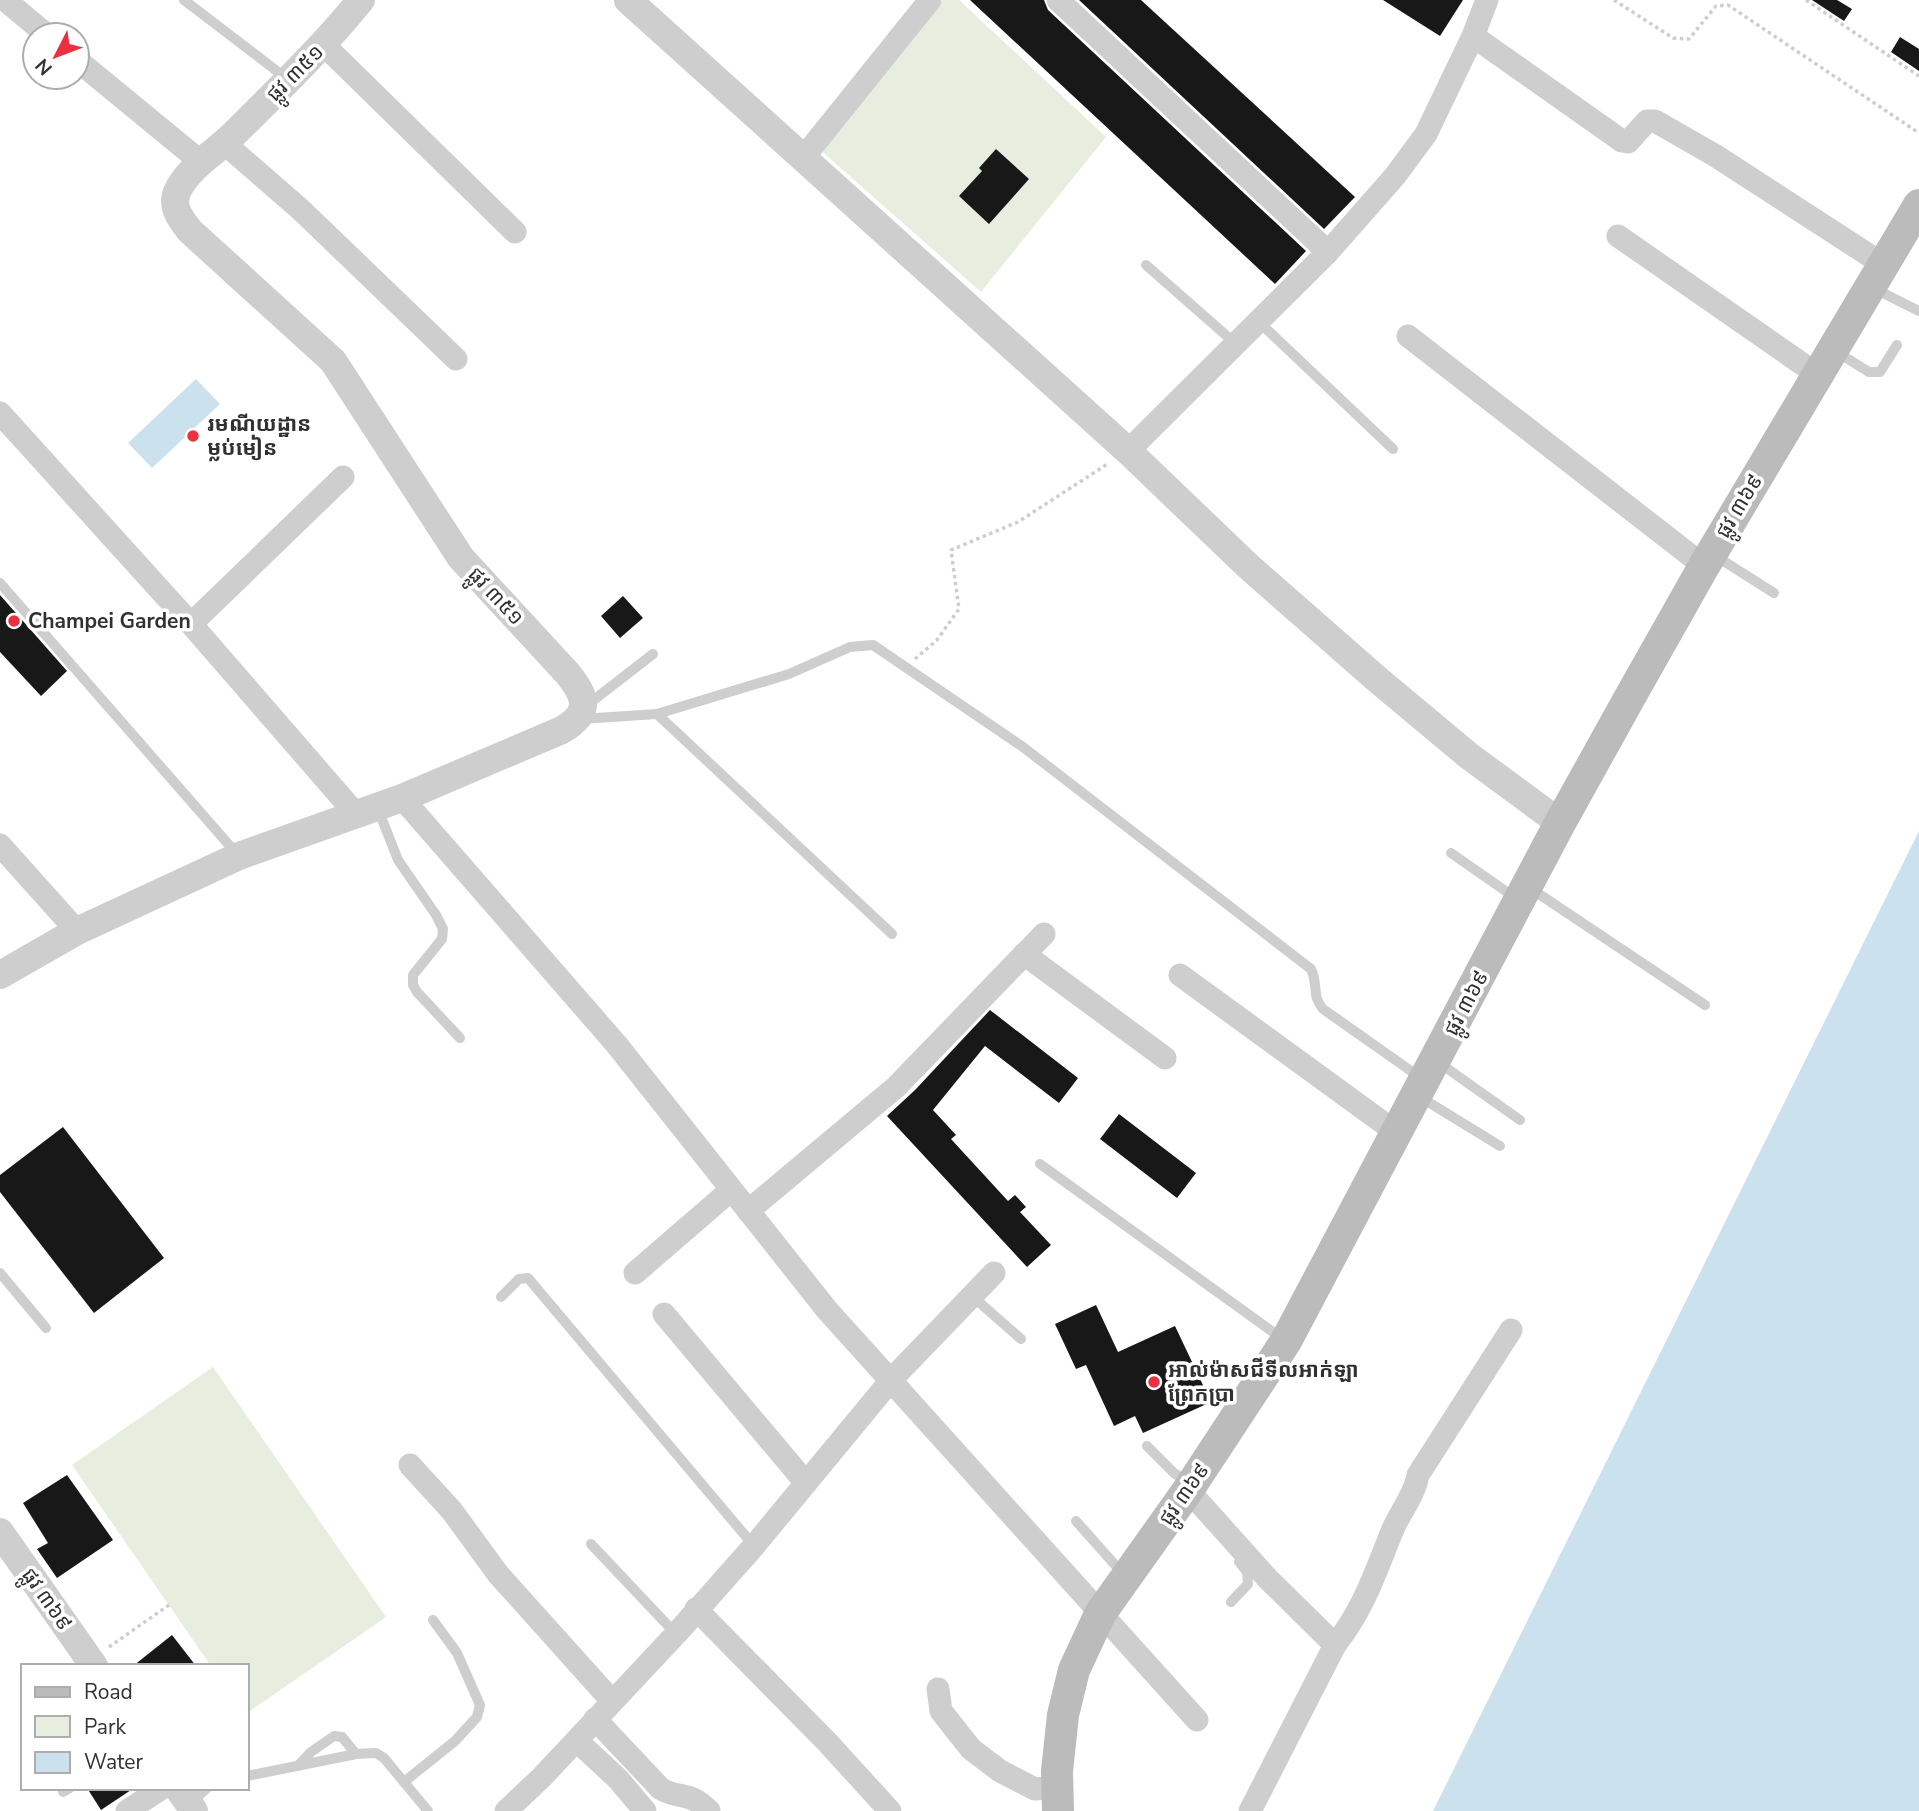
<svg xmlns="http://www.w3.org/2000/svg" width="1919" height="1811" font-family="'Nunito Sans','Noto Sans Khmer',sans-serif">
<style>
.green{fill:#e7eedf}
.water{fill:#cbe1ee}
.building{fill:#181818}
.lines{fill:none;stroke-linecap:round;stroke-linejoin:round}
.path{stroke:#cecece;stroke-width:3.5;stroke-dasharray:3.5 3.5;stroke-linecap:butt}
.service{stroke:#cecece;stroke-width:10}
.minor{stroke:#cecece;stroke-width:23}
.tertiary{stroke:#cecece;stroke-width:28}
.secondary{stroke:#bbb;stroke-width:32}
.poi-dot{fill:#eb3140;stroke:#fff;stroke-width:2.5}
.labels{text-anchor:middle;stroke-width:7;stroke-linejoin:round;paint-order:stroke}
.street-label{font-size:21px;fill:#313131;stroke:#fff}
.poi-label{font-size:21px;font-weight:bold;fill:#313131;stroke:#fff;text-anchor:start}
</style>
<rect width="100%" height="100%" fill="#fff"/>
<g class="green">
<polygon points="943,0 959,0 1106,137 981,292 818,148"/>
<polygon points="213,1367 386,1617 247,1713 247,1666 211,1666 72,1465"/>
</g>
<g class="water">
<polygon points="196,379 220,404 152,468 128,443"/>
<polygon points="1919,831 1919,1811 1433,1811"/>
</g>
<g class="building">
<polygon points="970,0 1044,0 1048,10 1306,251 1275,284"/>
<polygon points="1079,0 1141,0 1355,197 1324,229"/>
<polygon points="1383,0 1463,0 1440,36"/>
<polygon points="1812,0 1837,0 1852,9 1844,21"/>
<polygon points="1900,37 1919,49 1919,71 1891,52"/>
<polygon points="996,149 1029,179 989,224 959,196 982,171 979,168"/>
<polygon points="0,595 67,671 41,696 0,652"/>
<polygon points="623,596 643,618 620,638 601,616"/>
<polygon points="990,1010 1078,1078 1059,1103 985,1046 933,1110 956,1135 951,1139 1008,1201 1015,1195 1026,1207 1020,1212 1051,1245 1027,1267 887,1116 915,1090"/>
<polygon points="1119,1114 1196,1173 1177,1198 1100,1139"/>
<polygon points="63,1127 164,1258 94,1313 0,1192 0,1175"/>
<polygon points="1096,1305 1118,1352 1175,1326 1211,1402 1143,1433 1135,1416 1114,1426 1086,1365 1076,1369 1055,1324"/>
<polygon points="67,1475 113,1540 57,1578 37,1549 48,1543 23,1503"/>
<polygon points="172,1635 196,1666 133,1666"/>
<polygon points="87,1788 134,1788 101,1810"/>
</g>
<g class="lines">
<g class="path">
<polyline points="1614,0 1673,38 1689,39 1716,6 1728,5 1919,133"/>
<polyline points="1806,0 1919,76"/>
<polyline points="915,659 937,640 959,609 951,550 1018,522 1109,463"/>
<polyline points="109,1647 169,1605"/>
</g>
<g class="service">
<polyline points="184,0 286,78"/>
<polyline points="1146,265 1236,344"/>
<polyline points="1871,287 1919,311"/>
<polyline points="1259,322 1393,449"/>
<polyline points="1835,351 1869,372 1880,372 1897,345"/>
<polyline points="1714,555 1774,593"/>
<polyline points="0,583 237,854"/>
<polyline points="586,706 653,654"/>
<polyline points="657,714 892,934"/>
<path d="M581 719 657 714 789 674 850 647 873 645 1023 747 1311 969C1319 986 1311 995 1323 1009L1421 1078"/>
<polyline points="378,809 398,860 436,915 443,929 442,939 413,975 413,985 417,992 460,1038"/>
<polyline points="1451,853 1517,899"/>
<polyline points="1530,888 1705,1005"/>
<polyline points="1438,1062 1520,1120"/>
<polyline points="1420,1097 1500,1146"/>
<polyline points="1040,1164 1284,1340"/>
<polyline points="0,1273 46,1328"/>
<polyline points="972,1296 1021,1339"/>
<polyline points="501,1297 519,1279 528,1278 754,1546"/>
<polyline points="1147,1446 1174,1473 1189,1483"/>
<polyline points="1076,1521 1124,1575"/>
<polyline points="591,1544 676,1634"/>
<polyline points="1231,1602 1248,1584 1247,1572 1239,1562"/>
<polyline points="298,1766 311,1752 334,1736 342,1737 356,1754"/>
<polyline points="247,1776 356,1754 376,1753 384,1758 428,1811"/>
<polyline points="404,1782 455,1741 477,1717 480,1705 457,1653 433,1620"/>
<polyline points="63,1792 70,1788"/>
<polyline points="191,1803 207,1788"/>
</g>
<g class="minor">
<polyline points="5,0 47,35"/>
<polyline points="1058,0 1328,252"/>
<polyline points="1473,36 1622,141 1628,142 1647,121 1655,121 1716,156 1884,265"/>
<polyline points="324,45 515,232"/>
<polyline points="77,60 201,162"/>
<polyline points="224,143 300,209 456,359"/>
<polyline points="803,158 930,0"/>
<polyline points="1618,236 1818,375"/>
<polyline points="1408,336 1704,566"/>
<polyline points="0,413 191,624 355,813"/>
<polyline points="1128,451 1328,252 1395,176 1426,134 1473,36 1487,0"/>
<polyline points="191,624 343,477"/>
<polyline points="402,798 617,1045 827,1310 1197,1720"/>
<polyline points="0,845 77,931"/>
<polyline points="1024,954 1165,1058"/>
<polyline points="1180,975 1397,1133"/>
<polyline points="748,1211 896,1087 1044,934"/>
<polyline points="635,1273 731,1190"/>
<polyline points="664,1314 806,1483"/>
<polyline points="410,1465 452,1511 498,1574 612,1701"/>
<polyline points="1188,1490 1268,1579 1335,1645"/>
<polyline points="696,1609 828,1743 890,1811"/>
<polyline points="938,1689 941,1711 971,1749 1000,1771 1035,1789 1056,1787"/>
<path d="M595 1719 661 1789C681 1800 688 1790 709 1811"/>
<polyline points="577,1741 618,1779 645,1811"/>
<polyline points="127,1811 162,1788"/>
<polyline points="506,1811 541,1778 676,1634 754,1546 891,1380 994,1273"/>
<path d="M1250 1811 1335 1645C1364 1609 1376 1570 1393 1529 1401 1511 1415 1494 1418 1475L1511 1330"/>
</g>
<g class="tertiary">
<polyline points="628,0 1128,451 1248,566 1378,680 1469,756 1560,823"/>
<path d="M0 975 77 931 239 856 402 798 562 730C591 713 587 698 568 674L461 558 333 361 190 231C180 218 169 205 179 188 191 166 214 153 232 136 276 92 321 49 361 0"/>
<polyline points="0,1532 94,1666"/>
<polyline points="178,1788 194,1811"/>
</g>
<polyline class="secondary" points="1058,1811 1057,1771 1063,1715 1074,1670 1100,1614 1188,1490 1286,1341 1560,823 1630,697 1704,566 1919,205"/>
</g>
<g class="poi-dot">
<circle cx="193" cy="436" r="7"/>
<circle cx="14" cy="621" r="7"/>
<circle cx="1154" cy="1382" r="7"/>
</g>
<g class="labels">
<g class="street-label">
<text transform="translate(295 73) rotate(-45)" y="7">ផ្លូវ ៣៥១</text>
<text transform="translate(1739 506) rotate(-59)" y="7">ផ្លូវ ៣៦៩</text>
<text transform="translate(496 596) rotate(47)" y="7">ផ្លូវ ៣៥១</text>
<text transform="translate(1466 1003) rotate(-62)" y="7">ផ្លូវ ៣៦៩</text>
<text transform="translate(1184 1494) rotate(-55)" y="7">ផ្លូវ ៣៦៩</text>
<text transform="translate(47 1599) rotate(55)" y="7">ផ្លូវ ៣៦៩</text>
</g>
<g class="poi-label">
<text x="207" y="431">រមណីយដ្ឋាន<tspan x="207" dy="24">ម្លប់មៀន</tspan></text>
<text x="28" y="628">Champei Garden</text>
<text x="1168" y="1377">អាល់ម៉ាសជីទីលអាក់ឡា<tspan x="1168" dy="24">ព្រែកប្រា</tspan></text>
</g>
</g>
<rect x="21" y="1664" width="228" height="126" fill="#ffffff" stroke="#adadad" stroke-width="2"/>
<rect x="35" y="1687" width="35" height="10" fill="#bbbbbb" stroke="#adadad" stroke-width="2"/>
<text x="84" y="1699" font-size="21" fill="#313131">Road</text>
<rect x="35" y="1716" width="35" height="21" fill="#e7eedf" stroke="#adadad" stroke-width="2"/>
<text x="84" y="1734" font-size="21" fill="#313131">Park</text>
<rect x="35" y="1752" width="35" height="21" fill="#cbe1ee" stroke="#adadad" stroke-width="2"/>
<text x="84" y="1769" font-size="21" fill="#313131">Water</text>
<g transform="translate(56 56) rotate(228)"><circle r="33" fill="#ffffff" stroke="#adadad" stroke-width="2"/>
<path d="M0-5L12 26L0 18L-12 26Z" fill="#eb3140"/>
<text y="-10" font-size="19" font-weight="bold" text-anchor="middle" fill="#313131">N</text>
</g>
</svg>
